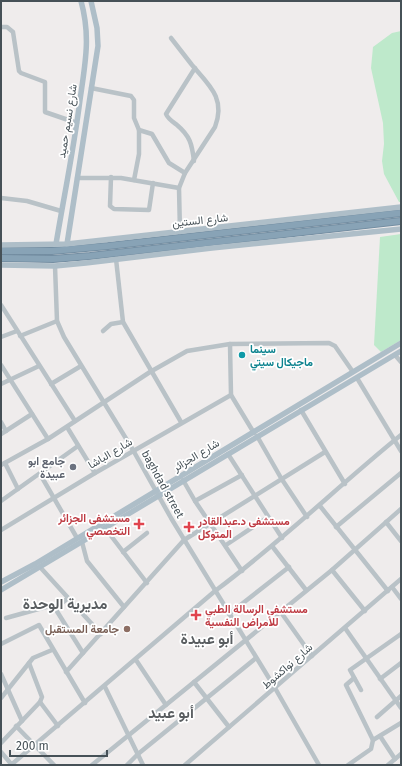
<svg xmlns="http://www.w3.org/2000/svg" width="402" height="766" font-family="'Fira Sans',Vazirmatn,sans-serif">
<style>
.green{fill:#bee9cb}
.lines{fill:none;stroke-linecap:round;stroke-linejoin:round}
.highway-casing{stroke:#748ea2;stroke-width:8}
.minor{stroke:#b9c2c7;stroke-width:4.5}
.major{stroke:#aebec8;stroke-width:5.5}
.highway{stroke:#88a3b6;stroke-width:6}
.culture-dot{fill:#0f9aa8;stroke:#fff;stroke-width:1.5}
.worship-dot{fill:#6b7280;stroke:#fff;stroke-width:1.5}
.health-dot{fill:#e0444e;stroke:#fff;stroke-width:1.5}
.education-dot{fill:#8d6e63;stroke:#fff;stroke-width:1.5}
.labels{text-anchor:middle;stroke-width:3.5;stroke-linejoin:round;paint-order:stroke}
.street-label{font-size:11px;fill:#465157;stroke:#fff}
.culture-label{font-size:11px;font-weight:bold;fill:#0d838f;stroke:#fff;text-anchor:start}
.worship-label{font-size:11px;font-weight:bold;fill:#5b616d;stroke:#fff;text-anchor:end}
.health-label{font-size:11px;font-weight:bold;fill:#be3a42;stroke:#fff;text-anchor:start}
.education-label{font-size:11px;font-weight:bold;fill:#785e54;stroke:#fff;text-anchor:end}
.district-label{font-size:15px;font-weight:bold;fill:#595d60;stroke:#fff}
</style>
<rect width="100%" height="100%" fill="#efecec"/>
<g class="green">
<polygon points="401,31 401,202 399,202 384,174 382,161 384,144 383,123 371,68 373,47 392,33"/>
<polygon points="401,234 401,340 381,352 374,345 380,237"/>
</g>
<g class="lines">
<g class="highway-casing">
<g id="highway">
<polyline points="1,251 52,251 108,246 401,213"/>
<polyline points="1,258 53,259 90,256 401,221"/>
</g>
</g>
<g class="minor">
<polyline points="1,27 7,27 13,32 19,71 21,73 45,82 45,112 77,123"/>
<path d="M171 38C178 47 185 56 192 65 209 85 226 98 215 127L185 173 179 188 180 232"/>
<polyline points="91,88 131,96 134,100 134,118 139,130 139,154 134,180"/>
<polyline points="139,130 152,134 169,163 185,173"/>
<path d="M194 161C192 144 190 136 177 125 173 122 168 119 166 114L195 68"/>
<polyline points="111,177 110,206 114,209 149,210 153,183"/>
<polyline points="77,178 121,178 179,188"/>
<polyline points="1,198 27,201 61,211"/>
<polyline points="116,259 123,322 181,422"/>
<polyline points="55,266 57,321 64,337 133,450 171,518 275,688 319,765"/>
<polyline points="1,305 75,421"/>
<polyline points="103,331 111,324 123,322"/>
<polyline points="20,336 57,321"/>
<polyline points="1,337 17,331"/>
<polyline points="230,344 231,395 254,433"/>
<polyline points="395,355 401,362"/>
<polyline points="1,365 48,439"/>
<polyline points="357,378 401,451"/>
<polyline points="1,384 39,366"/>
<polyline points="51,384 81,366"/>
<polyline points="301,410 345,484"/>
<polyline points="1,422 6,431"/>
<polyline points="67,427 95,473"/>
<polyline points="1,434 32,414"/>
<polyline points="257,436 281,478 307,517"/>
<polyline points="228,454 282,538"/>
<polyline points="5,463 18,489"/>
<polyline points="1,465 48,439 150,372 187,351 230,344 329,343 335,346 353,372"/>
<polyline points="40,474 77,538"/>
<polyline points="183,480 195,501 242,571"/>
<polyline points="1,501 78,446"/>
<polyline points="195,501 242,475"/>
<polyline points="320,506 388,591"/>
<polyline points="386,522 401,541"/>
<polyline points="336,527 401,473"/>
<polyline points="105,528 147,583"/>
<polyline points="1,530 95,473 231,395"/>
<polyline points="82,542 87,561 124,607"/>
<polyline points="226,545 268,517"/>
<polyline points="272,546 306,590"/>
<polyline points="123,552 147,533"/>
<polyline points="40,567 101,634"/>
<polyline points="332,570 365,611"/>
<polyline points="392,587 401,599"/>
<polyline points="55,609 68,598"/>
<polyline points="280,611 312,656"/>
<polyline points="229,614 289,567"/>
<polyline points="6,618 53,605 83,653"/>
<polyline points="345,628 401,708"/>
<polyline points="1,644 39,625 85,703"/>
<polyline points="136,660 166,705"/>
<polyline points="66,672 184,540 325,452"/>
<polyline points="1,674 22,721"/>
<polyline points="380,679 401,663"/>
<polyline points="194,682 229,727"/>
<polyline points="105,687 143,765"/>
<polyline points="361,690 350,670 401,634"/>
<polyline points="1,698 33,658 52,650"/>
<polyline points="40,702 58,726"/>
<polyline points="377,717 401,696"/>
<polyline points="16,726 54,765"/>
<polyline points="380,736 395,759"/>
<polyline points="373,740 401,723"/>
<polyline points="1,743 40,702 42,697 29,663"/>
<polyline points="1,752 12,765"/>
<path d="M11 765 215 591C280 543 338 486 401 435"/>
<polyline points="92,765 332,570 401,509"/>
<polyline points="127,765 138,754 256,658"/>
<polyline points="185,765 401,579"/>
<polyline points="348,765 371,749 373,740 346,685 354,678"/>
<polyline points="388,765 401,754"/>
</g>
<g class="major">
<path d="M56 244C64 196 74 148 80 100 85 64 91 37 81 1"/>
<polyline points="67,244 98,46 97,28 91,1"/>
<polyline points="1,245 67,244 401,207"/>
<polyline points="1,265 55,266 86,263 212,248 401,229"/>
<polyline points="1,582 35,564 401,343"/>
<polyline points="1,590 401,351"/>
</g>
<use href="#highway" class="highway"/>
</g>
<circle class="culture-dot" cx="242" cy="355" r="4"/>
<circle class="worship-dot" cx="73" cy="467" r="4"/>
<g class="health-dot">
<path d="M137 518h4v4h4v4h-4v4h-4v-4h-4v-4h4z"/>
<path d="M187 521h4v4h4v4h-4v4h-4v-4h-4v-4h4z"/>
<path d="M194 609h4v4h4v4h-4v4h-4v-4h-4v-4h4z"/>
</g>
<circle class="education-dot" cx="127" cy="629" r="4"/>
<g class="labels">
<g class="street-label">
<text transform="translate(67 121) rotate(-81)" y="4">شارع نسيم حميد</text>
<text transform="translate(200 220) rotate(-6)" y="4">شارع الستين</text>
<text transform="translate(110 453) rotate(-31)" y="4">شارع الباشا</text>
<text transform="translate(196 455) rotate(-31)" y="4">شارع الجزائر</text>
<text transform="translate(163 484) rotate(61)" y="4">baghdad street</text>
<text transform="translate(287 666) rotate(-41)" y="4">شارع نواكشوط</text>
</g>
<g class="culture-label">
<text x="250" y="353">سينما<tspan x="250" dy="13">ماجيكال سيتي</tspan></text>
</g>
<g class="worship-label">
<text x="65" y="465">جامع ابو<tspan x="65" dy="13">عبيدة</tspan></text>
</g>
<g class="health-label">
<text x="130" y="522" text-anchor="end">مستشفى الجزائر<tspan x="130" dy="13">التخصصي</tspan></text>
<text x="198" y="525">مستشفى د.عبدالقادر<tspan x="198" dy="13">المتوكل</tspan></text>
<text x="205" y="613">مستشفى الرسالة الطبي<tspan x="205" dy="13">للأمراض النفسية</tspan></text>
</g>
<g class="education-label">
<text x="119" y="633">جامعة المستقبل</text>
</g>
<g class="district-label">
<text x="65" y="609">مديرية الوحدة</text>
<text x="207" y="644">أبو عبيدة</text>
<text x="171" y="718">أبو عبيد</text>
</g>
</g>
<rect width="402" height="766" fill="none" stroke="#465157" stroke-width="4"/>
<path d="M10 750v6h97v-6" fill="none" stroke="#465157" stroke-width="2"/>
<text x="16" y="750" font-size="12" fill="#465157" stroke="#ffffff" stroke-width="3" paint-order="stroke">200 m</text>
</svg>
